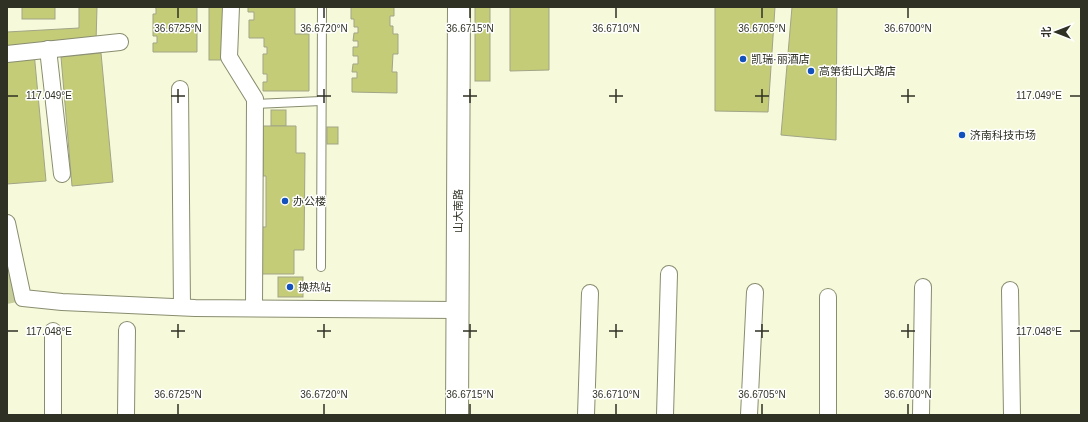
<svg xmlns="http://www.w3.org/2000/svg" width="1088" height="422" font-family="Helvetica,'Noto Sans SC',sans-serif">
<style>
.green{fill:#c7cd9a}
.building{fill:#c4cc78;stroke:#a1a586}
.lines{fill:none;stroke-linecap:round;stroke-linejoin:round}
.lane-casing{stroke:#898d6f;stroke-width:10}
.street-casing{stroke:#898d6f;stroke-width:18}
.secondary-casing{stroke:#898d6f;stroke-width:24}
.lane{stroke:#fff;stroke-width:8}
.street{stroke:#fff;stroke-width:16}
.secondary{stroke:#fff;stroke-width:22}
.ticks{fill:none;stroke:#303125;stroke-width:1.5}
.poi-dot{fill:#1351bc;stroke:#fff;stroke-width:1.5}
.labels{text-anchor:middle;stroke-width:3;stroke-linejoin:round;paint-order:stroke}
.poi-label{font-size:11px;fill:#303125;stroke:#fff;text-anchor:start}
.street-label{font-size:11px;fill:#303125;stroke:#fff}
.ticks-label{font-size:10px;text-anchor:middle;fill:#303125;stroke:#fff;stroke-width:3;stroke-linejoin:round;paint-order:stroke}
</style>
<rect width="100%" height="100%" fill="#f6fada"/>
<polygon class="green" points="7,253 17,302 7,304"/>
<g class="building">
<rect x="22" y="7" width="33" height="12"/>
<polygon points="79,7 97,7 96,42 7,48 7,32 79,28"/>
<polygon points="153,7 197,7 197,52 153,52 153,43 157,43 157,36 153,36 153,14 156,14 156,8"/>
<rect x="209" y="7" width="14" height="53"/>
<polygon points="248,7 295,7 295,34 309,34 309,91 263,91 263,82 267,82 267,74 263,74 263,54 267,54 267,47 264,47 264,38 249,38 249,20 254,20 254,12 248,12"/>
<polygon points="351,7 394,7 394,16 390,16 390,26 393,26 393,34 398,34 398,54 393,54 392,72 397,72 397,93 352,92 352,78 357,78 357,72 352,72 353,64 358,64 358,56 353,56 353,47 358,47 358,41 353,41 354,33 358,33 358,27 354,27 354,19 351,19"/>
<rect x="475" y="7" width="15" height="74"/>
<polygon points="510,7 549,7 549,70 510,71"/>
<polygon points="715,7 775,7 768,112 715,111"/>
<polygon points="792,7 837,7 836,140 781,135"/>
<polygon points="34,52 46,181 7,184 7,55"/>
<polygon points="101,53 113,182 72,186 61,57"/>
<rect x="271" y="110" width="15" height="16"/>
<polygon points="263,126 296,126 296,153 305,153 304,250 294,250 294,274 262,274 262,227 266,227 266,176 263,176"/>
<rect x="327" y="127" width="11" height="17"/>
<rect x="278" y="277" width="25" height="20"/>
</g>
<g class="lines">
<g class="lane-casing">
<g id="lane">
<polyline points="255,104 321,101"/>
<polyline points="321,267 322,7"/>
</g>
</g>
<g class="street-casing">
<g id="street">
<polyline points="231,7 229,57 255,99 254,308"/>
<polyline points="48,49 62,174"/>
<polyline points="7,54 120,42"/>
<polyline points="180,89 182,307"/>
<polyline points="7,223 23,298 62,302 195,308 457,310"/>
<polyline points="1010,290 1012,415"/>
<polyline points="53,331 53,415"/>
<polyline points="126,415 127,330"/>
<polyline points="586,415 590,293"/>
<polyline points="665,415 669,274"/>
<polyline points="749,415 755,292"/>
<polyline points="828,415 828,297"/>
<polyline points="921,415 923,287"/>
</g>
</g>
<g class="secondary-casing">
<polyline id="secondary" points="457,415 459,7"/>
</g>
<use href="#lane" class="lane"/>
<use href="#street" class="street"/>
<use href="#secondary" class="secondary"/>
</g>
<path class="ticks" d="M178 8V18M324 8V18M470 8V18M616 8V18M762 8V18M908 8V18M178 89V103M324 89V103M470 89V103M616 89V103M762 89V103M908 89V103M8 96H18M171 96H185M317 96H331M463 96H477M609 96H623M755 96H769M901 96H915M1070 96H1080M178 324V338M324 324V338M470 324V338M616 324V338M762 324V338M908 324V338M8 331H18M171 331H185M317 331H331M463 331H477M609 331H623M755 331H769M901 331H915M1070 331H1080M178 404V414M324 404V414M470 404V414M616 404V414M762 404V414M908 404V414"/>
<g class="poi-dot">
<circle cx="743" cy="59" r="4"/>
<circle cx="811" cy="71" r="4"/>
<circle cx="962" cy="135" r="4"/>
<circle cx="285" cy="201" r="4"/>
<circle cx="290" cy="287" r="4"/>
</g>
<g class="labels">
<g class="poi-label">
<text x="751" y="63">凯瑞·丽酒店</text>
<text x="819" y="75">高第街山大路店</text>
<text x="970" y="139">济南科技市场</text>
<text x="293" y="205">办公楼</text>
<text x="298" y="291">换热站</text>
</g>
<g class="street-label">
<text transform="translate(458 211) rotate(-90)" y="4">山大南路</text>
</g>
</g>
<g class="ticks-label">
<text x="178" y="32">36.6725°N</text>
<text x="324" y="32">36.6720°N</text>
<text x="470" y="32">36.6715°N</text>
<text x="616" y="32">36.6710°N</text>
<text x="762" y="32">36.6705°N</text>
<text x="908" y="32">36.6700°N</text>
<text x="1039" y="99">117.049°E</text>
<text x="49" y="99">117.049°E</text>
<text x="1039" y="335">117.048°E</text>
<text x="49" y="335">117.048°E</text>
<text x="178" y="398">36.6725°N</text>
<text x="324" y="398">36.6720°N</text>
<text x="470" y="398">36.6715°N</text>
<text x="616" y="398">36.6710°N</text>
<text x="762" y="398">36.6705°N</text>
<text x="908" y="398">36.6700°N</text>
</g>
<rect width="1088" height="422" fill="none" stroke="#303125" stroke-width="16"/>
<g transform="translate(1056 32) rotate(270)" stroke="#ffffff" stroke-width="3" paint-order="stroke">
<path d="M0-3L7 15L0 10L-7 15Z" fill="#303125"/>
<text y="-6" font-size="11" font-weight="bold" text-anchor="middle" fill="#303125">北</text>
</g>
</svg>
